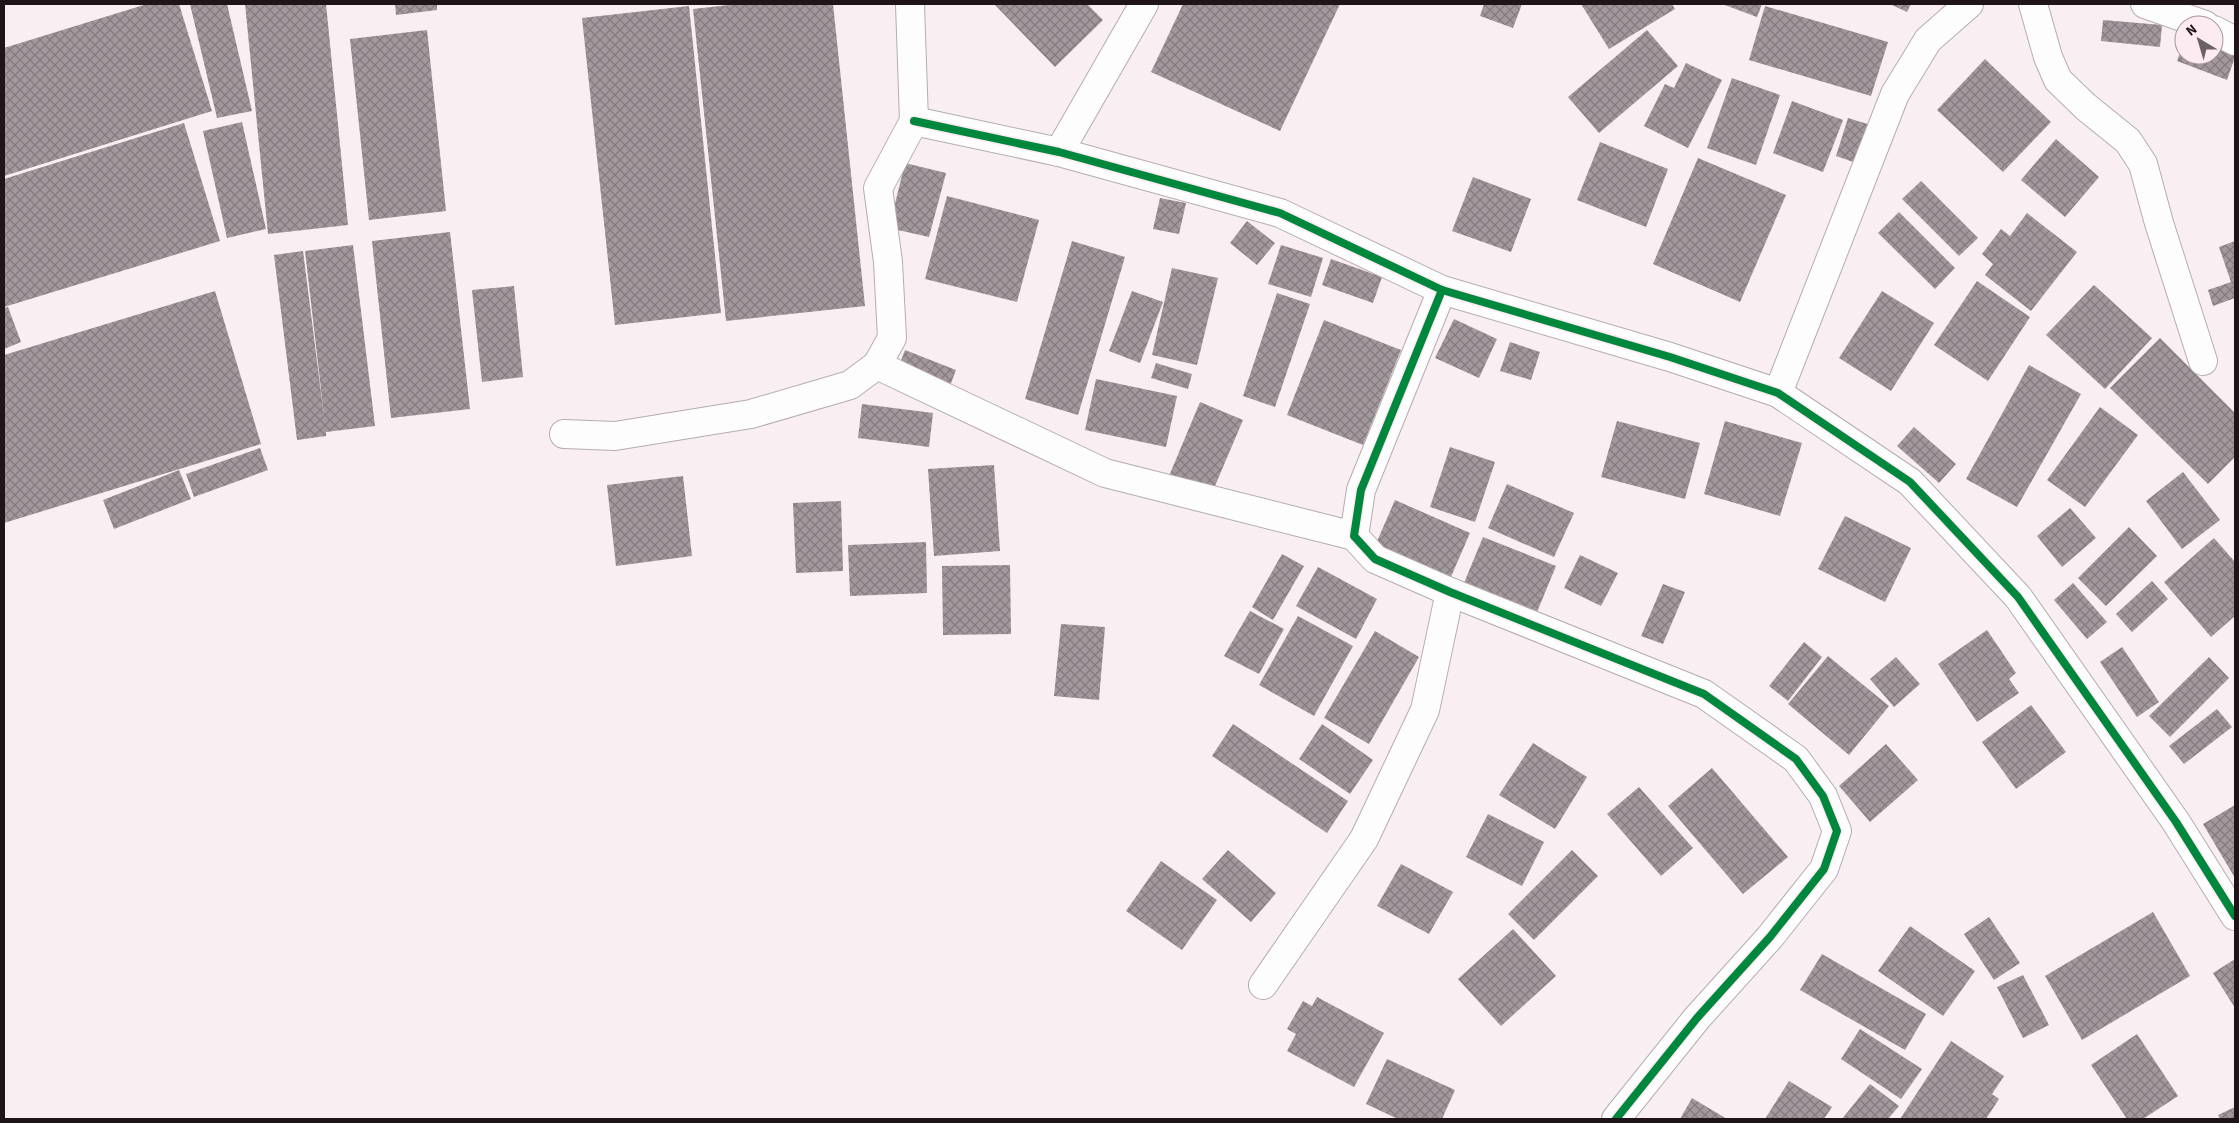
<svg xmlns="http://www.w3.org/2000/svg" width="2239" height="1123" font-family="'Source Sans 3',sans-serif">
<style>
.building{fill:url(#building-cross-hatch)}
.lines{fill:none;stroke-linecap:round;stroke-linejoin:round}
.minor-casing{stroke:#b5acb0;stroke-width:30}
.minor{stroke:#fefdfd;stroke-width:28}
.cycleway-casing{stroke:#fdebf2;stroke-width:11}
.cycleway{stroke:#00873e;stroke-width:8}
</style>
<defs>
<pattern id="building-cross-hatch" width="8" height="8" patternUnits="userSpaceOnUse" patternTransform="scale(1.25)"><rect width="8" height="8" fill="#a3989d"/><path d="M0 0l8 8M0 8l8-8" fill="none" stroke="#847b7f"/></pattern>
</defs>
<rect width="100%" height="100%" fill="#f9eff3"/>
<g class="building">
<polygon points="147,4 179,4 212,111 4,176 4,48"/>
<polygon points="190,4 227,4 252,111 217,118"/>
<polygon points="245,4 326,4 348,225 268,234"/>
<polygon points="395,4 437,4 437,10 396,15"/>
<polygon points="738,4 833,4 865,306 726,321 693,9"/>
<polygon points="994,4 1087,4 1103,20 1055,67"/>
<polygon points="1183,4 1340,4 1280,131 1151,72"/>
<polygon points="1484,4 1522,4 1513,28 1480,16"/>
<polygon points="1581,4 1672,4 1675,9 1609,49"/>
<polygon points="1722,4 1762,4 1757,17"/>
<polygon points="1890,4 1911,4 1907,12"/>
<polygon points="689,6 721,313 615,325 582,18"/>
<polygon points="1765,6 1888,42 1871,96 1749,60"/>
<polygon points="2103,20 2162,25 2160,47 2101,41"/>
<polygon points="427,30 446,211 369,220 350,39"/>
<polygon points="1647,30 1678,66 1599,133 1568,97"/>
<polygon points="2184,42 2184,55 2214,55 2214,42 2235,49 2235,57 2227,80 2177,61"/>
<polygon points="1985,59 2051,122 2003,172 1937,110"/>
<polygon points="1686,63 1722,80 1688,148 1644,126 1665,84 1674,88"/>
<polygon points="1732,78 1780,95 1756,165 1707,148"/>
<polygon points="1792,101 1843,120 1823,172 1773,153"/>
<polygon points="1848,118 1874,126 1862,165 1836,156"/>
<polygon points="242,122 266,229 227,238 203,131"/>
<polygon points="184,123 220,241 4,307 4,179"/>
<polygon points="2056,139 2099,177 2065,217 2021,180"/>
<polygon points="1600,142 1668,169 1646,227 1577,200"/>
<polygon points="1698,158 1786,195 1740,302 1653,264"/>
<polygon points="905,163 946,173 929,237 889,228"/>
<polygon points="1473,177 1531,199 1511,252 1452,231"/>
<polygon points="1921,181 1978,238 1959,256 1902,199"/>
<polygon points="947,196 1039,220 1017,302 925,279"/>
<polygon points="1160,198 1186,203 1179,234 1153,229"/>
<polygon points="1899,212 1955,268 1935,289 1878,233"/>
<polygon points="2027,213 2077,252 2031,311 1985,275 1993,264 1982,254 2001,229 2010,236"/>
<polygon points="1247,221 1275,243 1257,265 1230,243"/>
<polygon points="450,232 470,409 391,418 372,241"/>
<polygon points="1072,241 1125,257 1078,415 1025,399"/>
<polygon points="2235,241 2235,298 2213,306 2208,290 2231,282 2219,247"/>
<polygon points="353,245 375,426 326,432 326,436 297,440 274,255 303,251 325,424 305,251"/>
<polygon points="1281,245 1323,258 1311,297 1268,284"/>
<polygon points="1331,259 1382,277 1373,303 1322,285"/>
<polygon points="1172,268 1218,278 1197,365 1152,355"/>
<polygon points="1977,281 2030,317 1988,381 1934,345"/>
<polygon points="2094,285 2152,338 2105,389 2046,335"/>
<polygon points="514,286 523,377 482,382 472,290"/>
<polygon points="215,291 261,444 4,523 4,355"/>
<polygon points="1132,291 1163,302 1140,363 1109,351"/>
<polygon points="1882,291 1934,323 1891,391 1839,358"/>
<polygon points="1277,293 1310,304 1275,407 1243,396"/>
<polygon points="8,307 21,342 4,349 4,308"/>
<polygon points="1454,319 1497,339 1479,378 1435,358"/>
<polygon points="1324,320 1401,350 1363,445 1287,415"/>
<polygon points="2160,338 2235,413 2235,457 2208,484 2110,388"/>
<polygon points="1510,342 1540,352 1531,380 1500,371"/>
<polygon points="905,350 956,370 948,391 897,371"/>
<polygon points="1156,363 1192,374 1188,389 1151,378"/>
<polygon points="2029,365 2081,394 2017,507 1966,479"/>
<polygon points="1096,379 1177,396 1166,447 1085,430"/>
<polygon points="1200,402 1243,420 1212,493 1169,476"/>
<polygon points="862,404 933,413 929,447 858,438"/>
<polygon points="2100,407 2138,435 2085,507 2047,480"/>
<polygon points="1617,421 1700,443 1685,499 1601,477"/>
<polygon points="1725,421 1802,443 1780,516 1704,494"/>
<polygon points="1914,427 1956,464 1939,483 1897,446"/>
<polygon points="1450,447 1495,462 1475,522 1430,507"/>
<polygon points="260,448 268,470 194,497 186,474"/>
<polygon points="994,465 1000,551 934,556 928,469"/>
<polygon points="179,470 191,499 114,529 103,500"/>
<polygon points="2183,472 2220,520 2182,549 2146,501"/>
<polygon points="683,476 692,556 616,566 607,485"/>
<polygon points="1507,484 1574,513 1554,557 1488,528"/>
<polygon points="1395,500 1470,533 1450,579 1375,546"/>
<polygon points="841,501 843,571 796,573 793,503"/>
<polygon points="2070,508 2096,538 2062,567 2037,536"/>
<polygon points="1845,516 1911,548 1885,602 1818,569"/>
<polygon points="2129,527 2157,556 2106,606 2078,578"/>
<polygon points="1483,537 1556,566 1537,612 1464,583"/>
<polygon points="2214,538 2235,562 2235,616 2211,637 2164,582"/>
<polygon points="926,542 927,593 850,596 848,545"/>
<polygon points="1282,554 1304,566 1273,620 1252,607"/>
<polygon points="1580,555 1618,573 1601,606 1564,588"/>
<polygon points="1010,565 1011,634 943,635 942,566"/>
<polygon points="1318,567 1377,599 1356,639 1296,606"/>
<polygon points="2152,581 2168,599 2132,632 2116,614"/>
<polygon points="2073,583 2107,622 2087,639 2054,600"/>
<polygon points="1663,584 1685,592 1663,644 1641,636"/>
<polygon points="1250,611 1284,629 1259,674 1224,656"/>
<polygon points="1298,616 1353,646 1314,716 1259,685"/>
<polygon points="1061,624 1105,627 1099,700 1054,696"/>
<polygon points="1987,630 2016,673 2009,679 2019,693 1977,722 1938,664"/>
<polygon points="1375,631 1419,657 1369,744 1324,718"/>
<polygon points="1804,642 1822,657 1788,701 1769,686"/>
<polygon points="2122,647 2159,702 2137,717 2100,662"/>
<polygon points="1828,656 1889,706 1849,755 1788,704"/>
<polygon points="1896,657 1920,684 1894,707 1870,679"/>
<polygon points="2209,657 2229,678 2170,737 2149,716"/>
<polygon points="2031,705 2066,752 2016,789 1982,742"/>
<polygon points="2217,709 2232,727 2184,764 2169,746"/>
<polygon points="1233,724 1348,801 1327,833 1212,756"/>
<polygon points="1322,724 1373,760 1350,794 1299,759"/>
<polygon points="1533,743 1587,777 1555,829 1499,795"/>
<polygon points="1886,744 1918,780 1870,822 1839,786"/>
<polygon points="1712,768 1788,857 1743,894 1668,806"/>
<polygon points="1639,787 1693,848 1661,876 1607,814"/>
<polygon points="2235,805 2235,878 2203,824"/>
<polygon points="1488,814 1544,842 1522,886 1466,857"/>
<polygon points="1228,850 1276,893 1251,922 1202,879"/>
<polygon points="1572,850 1598,876 1534,940 1508,914"/>
<polygon points="1161,861 1217,900 1182,950 1126,911"/>
<polygon points="1401,864 1453,892 1429,934 1377,906"/>
<polygon points="2153,912 2190,976 2082,1040 2045,976"/>
<polygon points="1989,917 2020,963 1994,980 1964,934"/>
<polygon points="1910,926 1975,971 1943,1016 1878,971"/>
<polygon points="1513,929 1556,976 1501,1026 1458,979"/>
<polygon points="1822,954 1926,1014 1905,1050 1800,990"/>
<polygon points="2235,959 2235,1008 2213,973"/>
<polygon points="2023,975 2049,1025 2023,1038 1997,987"/>
<polygon points="1317,997 1384,1033 1354,1087 1287,1051 1296,1034 1287,1029 1303,1001 1312,1006"/>
<polygon points="1860,1029 1922,1069 1901,1099 1841,1059"/>
<polygon points="2137,1034 2178,1096 2143,1119 2127,1119 2091,1065"/>
<polygon points="1951,1041 2004,1076 1992,1094 1999,1099 1986,1119 1900,1119"/>
<polygon points="1387,1059 1455,1090 1442,1119 1398,1119 1366,1104"/>
<polygon points="1789,1081 1832,1107 1824,1119 1765,1119"/>
<polygon points="1870,1084 1899,1106 1888,1119 1842,1119"/>
<polygon points="1692,1098 1727,1119 1680,1119"/>
<polygon points="2235,1107 2235,1119 2220,1119 2218,1115"/>
</g>
<g class="lines">
<g class="minor-casing">
<g id="minor">
<polyline points="2033,4 2048,57 2058,80 2086,107 2128,141 2143,164 2159,223 2203,361"/>
<polyline points="2145,4 2205,25"/>
<polyline points="2214,30 2235,41"/>
<polyline points="914,121 1059,152 1280,213 1442,290 1670,357 1778,393 1910,482 2018,597 2176,822 2235,916"/>
<polyline points="1059,152 1144,4"/>
<polyline points="1442,290 1361,490 1354,536 1375,559 1450,592 1704,694 1796,759 1823,796 1837,831 1824,869 1770,937 1697,1018 1616,1119"/>
<polyline points="877,365 1105,473 1354,536"/>
<polyline points="1778,393 1895,94 1928,40 1969,4"/>
<polyline points="564,434 615,436 751,414 850,385 877,365 892,338 888,262 878,188 914,121 910,4"/>
<polyline points="1263,985 1364,839 1425,710 1450,592"/>
</g>
</g>
<use href="#minor" class="minor"/>
<g class="cycleway-casing">
<g id="cycleway">
<polyline points="914,121 1059,152 1280,213 1442,290 1670,357 1778,393 1910,482 2018,597 2176,822 2235,916"/>
<polyline points="1442,290 1361,490 1354,536 1375,559 1450,592 1704,694 1796,759 1823,796 1837,831 1824,869 1770,937 1697,1018 1616,1119"/>
</g>
</g>
<use href="#cycleway" class="cycleway"/>
</g>
<rect width="2239" height="1123" fill="none" stroke="#1f1519" stroke-width="10"/>
<g transform="translate(2199 40) rotate(322)"><circle r="24" fill="#fdebf2" stroke="#a4959b"/>
<path d="M0-4L9 19L0 12L-9 19Z" fill="#6b6165"/>
<text y="-8" font-size="14" font-weight="bold" text-anchor="middle" fill="#1f1519">N</text>
</g>
</svg>
